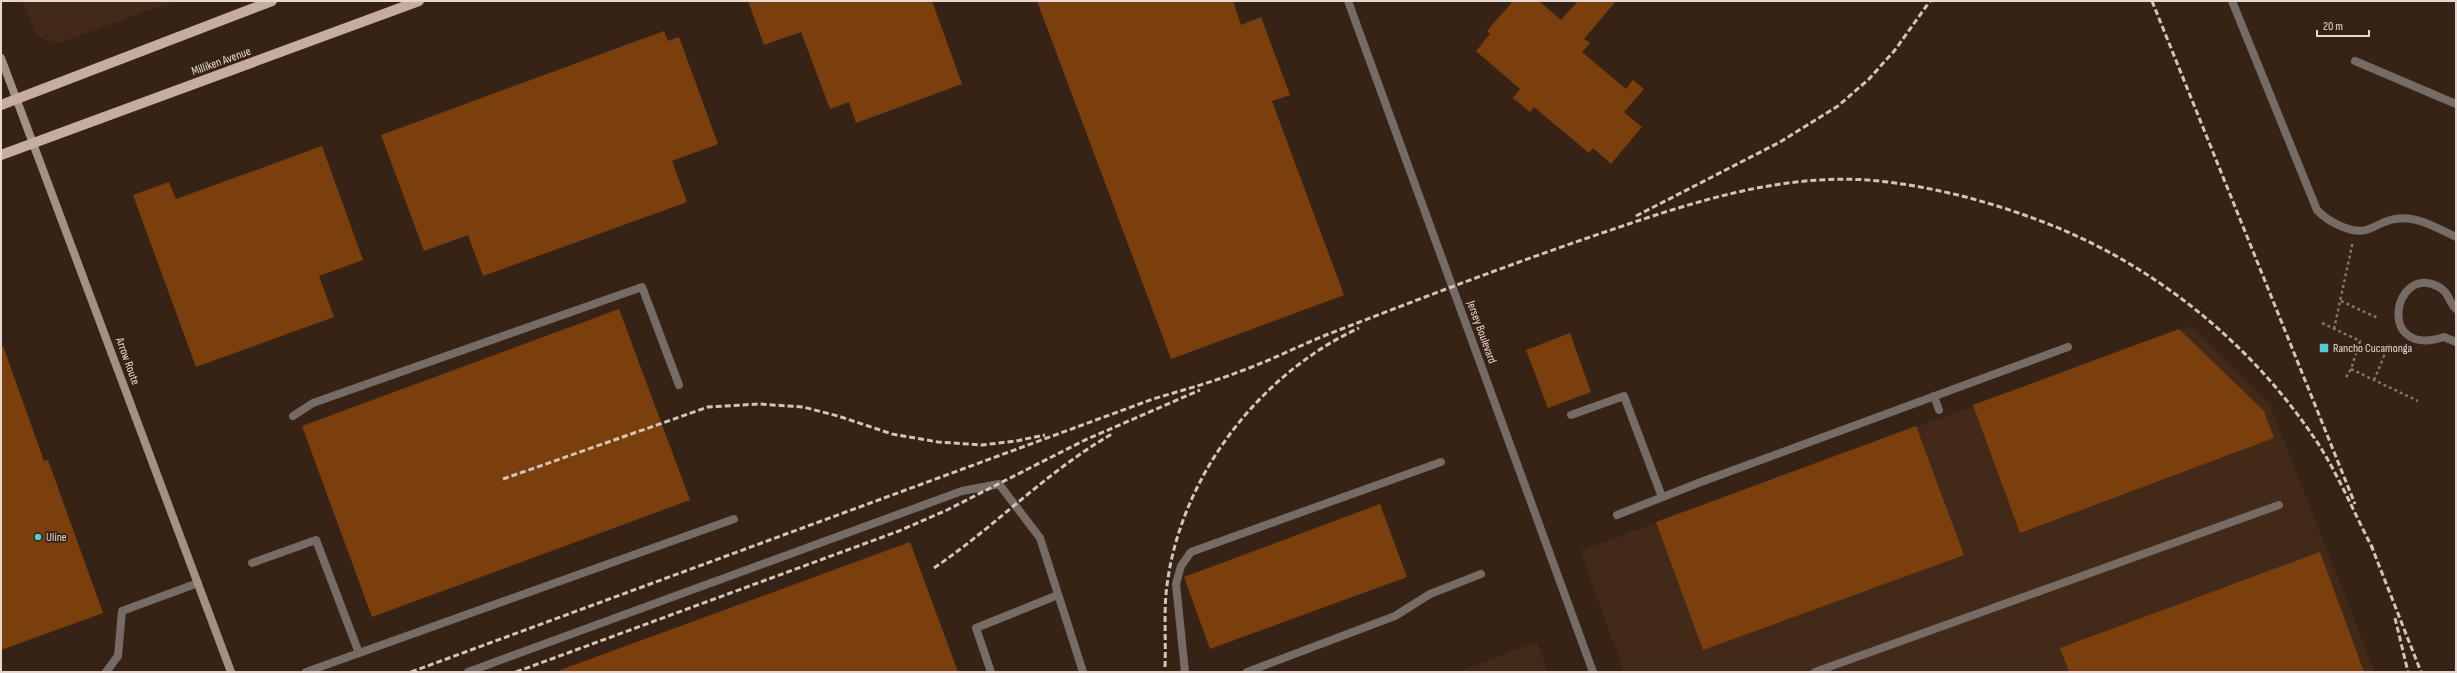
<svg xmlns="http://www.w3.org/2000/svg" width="2457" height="673" font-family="'Sofia Sans Condensed',sans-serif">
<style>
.built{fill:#432918}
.building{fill:#7b3f0d}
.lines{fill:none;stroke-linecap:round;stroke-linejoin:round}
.path{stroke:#847267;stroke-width:2.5;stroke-dasharray:3 3;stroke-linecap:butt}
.lane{stroke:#766b65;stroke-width:8}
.street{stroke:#766b65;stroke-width:8}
.secondary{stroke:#a29186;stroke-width:8}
.primary{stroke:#c5aea0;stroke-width:10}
.rail{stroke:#d2c3bb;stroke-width:3;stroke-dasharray:6 3;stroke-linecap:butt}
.poi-dot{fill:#52ccd6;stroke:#372316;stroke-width:1.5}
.labels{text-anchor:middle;stroke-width:3.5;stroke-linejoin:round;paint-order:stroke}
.street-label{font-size:12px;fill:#e6d8d0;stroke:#372316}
.poi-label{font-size:12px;fill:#e6d8d0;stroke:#372316;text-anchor:start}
</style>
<rect width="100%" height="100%" fill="#372316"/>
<g class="built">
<polygon points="23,1 174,1 56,44 36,35"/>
<polygon points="2191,326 2270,405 2375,672 1624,672 1580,551"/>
<polygon points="1537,642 1548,672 1458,672"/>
</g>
<g class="building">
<polygon points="748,1 932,1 962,84 856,123 849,102 830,109 801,32 764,45"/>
<polygon points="1037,1 1233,1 1241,25 1261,17 1290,95 1272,101 1344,295 1171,359"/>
<polygon points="1513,1 1539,1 1561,20 1578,1 1616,1 1584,39 1590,43 1582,52 1626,89 1633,80 1644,89 1624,112 1642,127 1611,164 1593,148 1589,153 1534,107 1530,112 1513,98 1520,89 1476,51 1490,34 1487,31"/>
<polygon points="664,31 668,41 679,37 718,144 672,161 687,202 483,276 468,235 424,251 381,135"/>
<polygon points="322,146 363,260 319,276 334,317 196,367 133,195 169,182 176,199"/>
<polygon points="619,309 690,500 372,617 302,426"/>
<polygon points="2179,329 2264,411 2274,438 2020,533 1973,405"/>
<polygon points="1570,333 1591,392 1548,408 1526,350"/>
<polygon points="1,346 3,346 44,461 48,460 103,613 1,650"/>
<polygon points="1916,426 1964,555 1703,650 1656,522"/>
<polygon points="1380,504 1407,577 1210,649 1184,577"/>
<polygon points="910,542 958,672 561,672 560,670"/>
<polygon points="2320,552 2364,672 2069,672 2060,648"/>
</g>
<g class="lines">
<g class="path">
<polyline points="2341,301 2378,318"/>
<polyline points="2322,323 2360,341 2351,369 2345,379"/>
<polyline points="2334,329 2353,241"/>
<polyline points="2351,369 2418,401"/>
<polyline points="2374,380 2389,344"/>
</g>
<g class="lane">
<path d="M2232 1 2317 210C2327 221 2351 234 2366 230 2376 227 2385 220 2395 219 2416 215 2437 228 2456 237"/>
<polyline points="2355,61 2456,104"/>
<path d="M2456 309C2448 302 2450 292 2437 286 2393 265 2376 359 2444 337L2456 342"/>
<polyline points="1934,396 1939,410"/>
<polyline points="1571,415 1624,396 1662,497"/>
<polyline points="293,416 313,403 642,287 679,385"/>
<polyline points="1617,515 1701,482 2068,347"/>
<polyline points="252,563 316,540 359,653"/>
<polyline points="106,672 118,656 122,611 198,583"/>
<polyline points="306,672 734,519"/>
<polyline points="468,672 962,491 999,484 1040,538 1083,672"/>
<polyline points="991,672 976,628 1058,595"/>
<polyline points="1185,672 1176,584 1181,566 1191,552 1441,462"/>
<polyline points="1247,672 1395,616 1430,594 1481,574"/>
<polyline points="1815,672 2279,505"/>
</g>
<polyline class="street" points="1348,1 1593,672"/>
<polyline class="secondary" points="1,58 231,672"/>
<g class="primary">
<polyline points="1,105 272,1"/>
<polyline points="1,155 419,1"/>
</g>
<g class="rail">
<polyline points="2152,1 2355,504"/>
<polyline points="1636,216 1780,142 1838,106 1869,79 1895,50 1930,1"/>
<polyline points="503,479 708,407 759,404 803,407 838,416 892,434 938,442 982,445 1016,441 1045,435"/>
<polyline points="2371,545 2421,672"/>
<path d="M934 568C996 526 1047 471 1112 434"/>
<polyline points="2395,618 2408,672"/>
<path d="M1165 667C1166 643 1164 618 1166 594 1177 481 1257 375 1359 328"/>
<path d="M411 672 1153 399C1183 390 1213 382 1241 371 1275 359 1306 342 1339 330 1427 296 1516 262 1605 232 1690 203 1777 174 1868 180 1928 185 1989 201 2046 223 2154 265 2248 341 2313 436 2336 469 2354 513 2373 549"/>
<polyline points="516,672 899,531 947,510 1085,440 1200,390"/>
</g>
</g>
<g class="poi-dot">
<rect x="2319" y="343" width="10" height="10" rx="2"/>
<circle cx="38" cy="537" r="4"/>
</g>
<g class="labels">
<g class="street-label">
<text transform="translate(221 61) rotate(-20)" y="4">Milliken Avenue</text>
<text transform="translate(1482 332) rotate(70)" y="4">Jersey Boulevard</text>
<text transform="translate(128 361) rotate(70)" y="4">Arrow Route</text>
</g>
<g class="poi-label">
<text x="2333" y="352">Rancho Cucamonga</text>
<text x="46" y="541">Uline</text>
</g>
</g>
<rect width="2457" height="673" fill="none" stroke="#e6d8d0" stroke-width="4"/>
<path d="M2317 30v6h52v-6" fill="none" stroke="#e6d8d0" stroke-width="2"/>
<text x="2323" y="30" font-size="12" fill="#e6d8d0" stroke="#372316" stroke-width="3" paint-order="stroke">20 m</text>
</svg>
